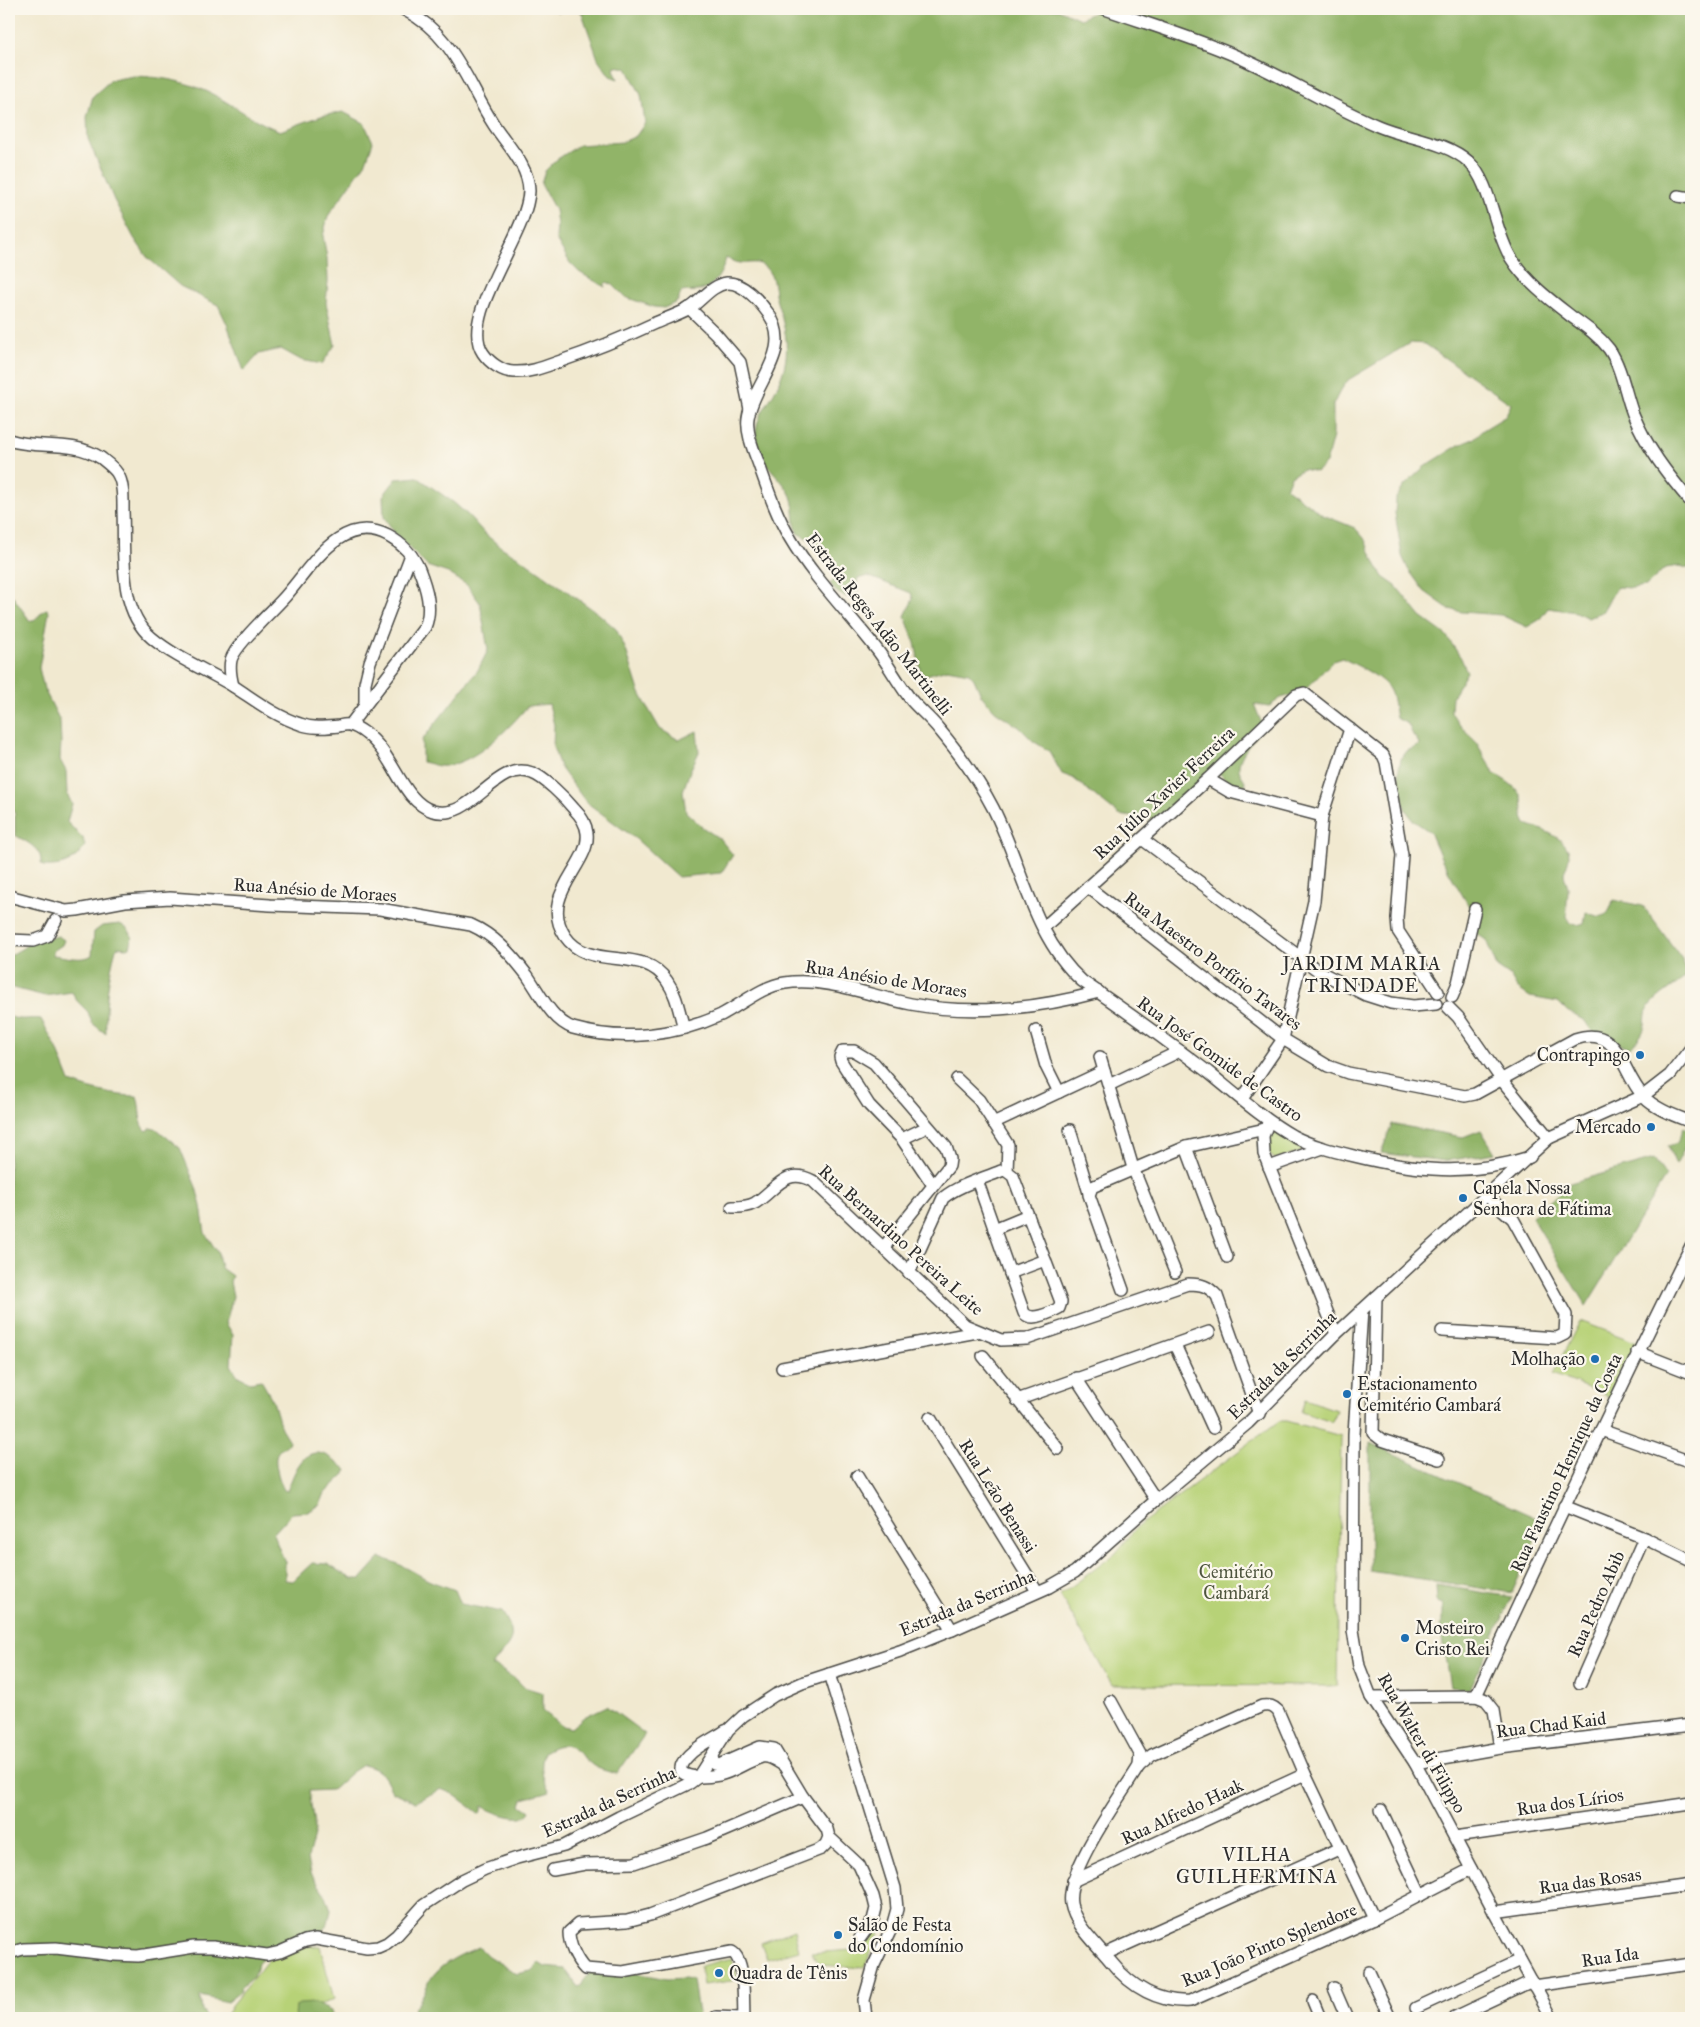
<svg xmlns="http://www.w3.org/2000/svg" width="1700" height="2027" font-family="'IM FELL Great Primer',serif">
<style>
.green{fill:#b7d277;stroke:#717e51}
.forest{fill:#91b468;stroke:#5e704a}
.lines{fill:none;stroke-linecap:round;stroke-linejoin:round}
.minor-casing{stroke:#494844;stroke-width:14}
.minor{stroke:#fff;stroke-width:11}
.poi-dot{fill:#1f6fb2;stroke:#fbf7ec;stroke-width:2}
.labels{text-anchor:middle;stroke-width:4.5;stroke-linejoin:round;paint-order:stroke}
.street-label{font-size:18px;fill:#2b2b2b;stroke:#fbf7ec}
.poi-label{font-size:18px;fill:#2b2b2b;stroke:#fbf7ec;text-anchor:start}
.park-label{font-size:18px;fill:#4e553e;stroke:#fbf7ec}
.neighbourhood-label{font-size:19px;letter-spacing:1px;fill:#2b2b2b;stroke:#fbf7ec}
</style>
<rect width="100%" height="100%" fill="#fbf7ec"/>
<filter id="ink" filterUnits="userSpaceOnUse"><feTurbulence type="fractalNoise" baseFrequency=".02" numOctaves="2"/><feDisplacementMap in="SourceGraphic" scale="10" xChannelSelector="R" yChannelSelector="G"/><feConvolveMatrix kernelMatrix="1 2 1 2 8 2 1 2 1" color-interpolation-filters="sRGB"/></filter>
<filter id="wash" filterUnits="userSpaceOnUse"><feTurbulence type="fractalNoise" baseFrequency=".0096" numOctaves="4" result="noise"/><feDisplacementMap in="SourceGraphic" scale="20" xChannelSelector="R" yChannelSelector="G"/><feGaussianBlur stdDeviation="1.12" result="paint"/><feColorMatrix in="noise" values="0 0 0 0 0 0 0 0 0 0 0 0 0 0 0 0 0 1.4 0 .05"/><feComposite in="paint" operator="in"/></filter>
<g filter="url(#wash)">
<rect width="100%" height="100%" fill="#f1e9d0"/>
<g class="green">
<polygon points="1274,1131 1287,1135 1302,1145 1302,1152 1275,1159 1267,1153 1266,1140"/>
<polygon points="1580,1321 1638,1343 1610,1397 1553,1374"/>
<polygon points="1305,1399 1336,1410 1332,1422 1301,1412"/>
<polygon points="1279,1421 1286,1421 1341,1436 1337,1686 1112,1685 1060,1595 1115,1554 1137,1527"/>
<polygon points="871,1927 879,1933 864,1968 821,1965 811,1953 852,1950"/>
<polygon points="794,1930 799,1950 767,1959 761,1943"/>
<polygon points="305,1946 320,1946 334,1999 315,2007 309,2018 225,2018 233,2003 268,1960"/>
<polygon points="732,1958 738,1980 703,1985 700,1966"/>
</g>
<g class="forest">
<path d="M554 9H1058L1080 19 1093 13 1095 9H1691V569L1680 566 1665 568 1646 586 1632 588 1617 587 1602 612 1588 618 1576 612 1548 608 1539 620 1527 627 1501 615 1462 612 1449 609 1424 591 1408 569 1402 556 1395 513 1396 498 1405 485 1424 467 1459 445 1473 439 1483 430 1506 416 1511 404 1425 344 1410 343 1348 380 1339 393 1333 405V436L1326 463 1316 472 1303 469 1291 476 1286 488 1323 515 1355 528 1364 538 1376 565 1383 577 1396 586 1421 617 1446 635 1461 658 1467 672 1452 697 1451 712 1458 723 1476 742 1493 771V773C1503 779 1519 787 1522 800 1524 809 1521 815 1526 824 1539 829 1562 835 1568 850 1571 858 1566 866 1564 873 1564 878 1567 883 1568 888 1569 899 1558 933 1584 923L1586 912C1602 919 1608 919 1613 900L1643 906 1682 959 1688 975C1675 987 1658 994 1648 1009 1645 1013 1646 1019 1645 1024 1644 1034 1637 1041 1630 1047L1617 1044 1593 1033 1585 1021 1567 1011 1558 1002 1530 997 1517 988 1510 976 1497 967 1486 940 1476 933 1470 908 1442 860 1430 832 1414 821 1405 809 1398 773 1401 759 1407 751 1418 746 1419 743 1413 735 1408 724 1396 718C1394 710 1394 699 1390 691 1384 677 1356 665 1342 658L1333 661 1303 692 1281 698 1268 707 1254 704 1262 724C1257 738 1237 755 1239 770 1240 775 1245 779 1246 784L1240 788 1231 785 1217 771 1162 817 1148 819 1119 815 1073 778 1062 774 1049 751 1033 741 1019 727 995 711 981 695 974 679 969 673 947 669 926 675 921 673 915 643 905 616 913 599 911 593 868 576 857 579 858 592 855 598C844 597 835 594 830 583L836 577 835 571 824 552 816 543 797 533C793 520 796 504 789 492 779 475 757 460 756 438 755 415 768 406 777 387 792 356 787 333 777 302 773 290 776 278 765 267 757 260 750 264 740 263 736 263 730 260 726 258 720 282 707 294 682 291L677 302 664 308 654 307 625 297 613 285 607 282 604 285 605 287 579 272 570 263 556 239 557 224 555 210 541 184 545 171 556 160 579 145 623 142 636 136 645 123 641 95 627 68 615 66 614 69 618 79 610 76 598 59 582 13 576 9 558 12Z"/>
<path d="M134 76C166 77 195 83 223 100 243 112 257 122 280 131L321 116 343 112 364 123 373 142 366 162 328 216 323 236 327 258 328 281 326 303 335 345 322 364 301 360 281 349 259 354 244 371 227 324 218 305 180 286 147 257 134 238 114 200 88 139 87 117 93 96 111 80Z"/>
<path d="M417 477 453 502 469 516 485 534 501 547 526 562 599 614 616 629 626 650 639 691 649 710 660 729 679 740 697 731 699 752 690 771 683 791 686 812 702 827 720 839 733 855 721 873 678 877 636 839 586 802 560 767 553 747 554 725 549 704 528 706C508 729 477 762 445 766 438 767 429 763 422 762V740L478 670 488 650 480 603 467 585 448 573 427 566 396 535 384 517 383 496 396 479Z"/>
<path d="M9 591 30 621H34L44 610 47 609 49 612 39 668 44 689 60 721 61 742 60 760 66 771 67 794 72 804 67 822 83 838 85 846C74 862 63 867 43 866L41 863C42 848 26 842 15 835V815L13 809H9Z"/>
<path d="M120 924C131 930 134 935 130 947L126 948 118 947 116 949C108 977 105 1004 106 1034L92 1023 88 1012 77 1001 72 992 45 996 9 987V956L23 948 43 931 42 933 47 939 58 936 64 940 62 945 53 951V955C64 956 83 962 92 955L94 932 102 926Z"/>
<path d="M9 1016C21 1022 28 1017 41 1019L57 1049 70 1082C91 1090 115 1096 137 1096 141 1107 138 1125 147 1131L151 1128 158 1130 180 1148 196 1187 201 1206 205 1233 218 1253 221 1268 232 1276 230 1282 233 1296 226 1323 233 1335 231 1365 238 1376 250 1382 261 1380 273 1401 281 1428 289 1441C287 1447 282 1447 278 1452 272 1459 280 1483 284 1490L287 1491C293 1477 301 1447 323 1454 331 1456 340 1465 347 1470L344 1475 325 1493 320 1505 308 1512 292 1513 273 1534 285 1562V1580L293 1581 312 1563 327 1564 352 1579H361L380 1558C398 1562 412 1571 428 1580 436 1584 446 1586 455 1590L461 1604 502 1612C521 1641 508 1643 492 1666H495L517 1680 524 1687 543 1693V1711L562 1726 571 1728 584 1717 607 1706 645 1734 617 1774C608 1771 598 1770 591 1764 573 1749 568 1737 544 1752 540 1768 541 1777 550 1791L523 1799 521 1805 530 1811C524 1825 492 1812 482 1806L480 1814 453 1794 441 1789 415 1802 392 1791C384 1775 381 1769 363 1765L352 1772 332 1790 309 1791 315 1831 308 1858 311 1873 326 1896 331 1910 328 1923 319 1936 264 1958 258 1963 253 1977 240 1988 241 1991 227 2002 200 1996 202 2010 208 2018H9Z"/>
<polygon points="1392,1124 1463,1137 1481,1130 1495,1153 1445,1161 1381,1153"/>
<polygon points="1684,1127 1691,1131 1691,1136 1676,1165 1668,1146 1677,1143"/>
<polygon points="1654,1159 1666,1176 1586,1306 1532,1217 1570,1183"/>
<polygon points="1370,1443 1543,1521 1512,1593 1370,1571"/>
<polygon points="1436,1585 1512,1597 1470,1689 1450,1687 1440,1626 1443,1621 1443,1604 1437,1602"/>
<path d="M479 1947 488 1956 517 1974 531 1971 539 1963 545 1967 565 1969 578 1987 581 1986 587 1975 598 1966 667 1979 685 1978 693 1980 698 2013 695 2018H416L413 2008C424 1998 424 1989 432 1977 441 1963 464 1953 479 1947Z"/>
<polygon points="314,2003 331,2011 334,2018 295,2018 296,2006 299,2004"/>
</g>
</g>
<g filter="url(#ink)">
<g class="lines">
<g class="minor-casing">
<g id="minor">
<path d="M403 9C455 35 466 82 494 125 507 145 529 166 529 191 528 235 458 316 483 353 489 362 502 372 514 372 529 373 544 367 558 362 591 351 623 338 655 323 667 318 679 314 690 308 702 300 712 285 727 283 743 282 760 302 768 313 795 350 753 383 748 418 746 432 753 449 758 462 767 487 776 515 790 538 814 579 849 613 878 651 890 667 899 685 912 701 920 710 930 718 938 728 959 753 978 779 993 808 1022 865 1033 937 1082 981 1125 1010 1167 1041 1208 1072 1235 1094 1263 1119 1293 1136 1312 1146 1333 1151 1354 1156 1415 1171 1469 1177 1530 1157"/>
<path d="M1105 9C1145 23 1185 35 1224 51 1277 72 1326 104 1378 126 1406 138 1446 141 1469 162 1491 183 1494 231 1511 258 1526 282 1550 300 1572 317 1586 327 1599 336 1609 349 1622 368 1625 393 1633 414 1647 448 1667 474 1691 502"/>
<polyline points="1678,196 1691,198"/>
<polyline points="689,308 715,333 740,362 750,409"/>
<path d="M9 440C39 450 71 439 101 458 106 462 114 468 117 473 124 483 123 500 123 511 125 551 117 609 152 638 176 658 206 670 233 686 255 700 275 716 300 724 313 729 326 727 339 726 343 725 346 724 350 725 354 726 361 730 365 733 394 753 401 801 433 811 473 822 495 759 532 773 544 777 565 798 574 809 580 815 586 824 587 833 591 865 538 895 565 936 590 973 643 944 667 981 677 995 679 1012 684 1028"/>
<path d="M233 686C231 678 229 669 231 660 235 645 270 613 282 600 310 570 340 511 388 536 401 543 413 555 419 569 426 587 433 608 425 627L350 725"/>
<polyline points="365,704 365,683 370,662 411,555"/>
<polyline points="1208,779 1230,792 1322,816"/>
<polyline points="1142,839 1320,972 1366,995 1391,1003 1413,1006 1436,1004"/>
<path d="M1088 887 1283 1039 1328 1066 1348 1073 1465 1096 1475 1094 1575 1039C1621 1024 1620 1072 1644 1097 1655 1109 1676 1116 1691 1122"/>
<path d="M9 896 66 911 77 910 125 901 170 898 270 905 380 909 471 925C494 935 511 954 527 975 539 992 552 1021 573 1028 622 1042 675 1036 721 1015 741 1005 762 986 785 983 827 977 870 996 911 1004 973 1016 1039 1008 1099 992"/>
<polyline points="1044,927 1208,779 1296,695 1304,693 1383,755 1386,762 1402,855 1397,918 1398,931 1438,992"/>
<polyline points="9,940 33,941 47,936 56,920"/>
<polyline points="1452,997 1458,983 1475,909"/>
<polyline points="1448,1007 1458,1017 1501,1079 1549,1138"/>
<polyline points="1036,1031 1046,1066 1059,1092"/>
<polyline points="1100,1057 1133,1168 1175,1272"/>
<polyline points="957,1079 979,1100 1008,1145 1007,1171"/>
<polyline points="1109,1085 1180,1051"/>
<polyline points="1242,1099 1283,1039 1314,901 1322,816 1350,729"/>
<polyline points="993,1123 1104,1071"/>
<polyline points="1268,1123 1263,1136 1264,1154 1336,1334"/>
<polyline points="1070,1130 1089,1193"/>
<polyline points="902,1139 927,1127"/>
<polyline points="1186,1147 1227,1257"/>
<polyline points="1269,1167 1323,1148"/>
<path d="M732 1207C740 1207 748 1207 755 1203 776 1190 785 1166 813 1181L965 1325 1001 1340 1027 1339 1188 1284C1202 1284 1208 1286 1217 1296L1259 1414"/>
<polyline points="994,1229 1028,1215"/>
<polyline points="884,1247 949,1166 950,1159 946,1147 874,1063 854,1051 843,1051 840,1057 841,1061 869,1105 902,1139 933,1185"/>
<path d="M909 1273 943 1198C959 1185 982 1179 1001 1171L1005 1170 1013 1176 1061 1302 1059 1308C1050 1313 1031 1322 1024 1313L977 1180"/>
<polyline points="1010,1273 1045,1260"/>
<polyline points="1123,1290 1089,1195 1092,1187 1186,1147 1265,1129"/>
<polyline points="1376,1297 1373,1433 1382,1440 1439,1459"/>
<polyline points="1362,1310 1354,1434 1353,1630 1359,1666 1371,1697 1415,1763 1494,1912 1552,2018"/>
<polyline points="1442,1331 1557,1338 1565,1334 1566,1315 1513,1219 1487,1196"/>
<polyline points="1175,1345 1213,1428"/>
<polyline points="1637,1352 1691,1373"/>
<polyline points="983,1356 1058,1449"/>
<polyline points="782,1368 977,1332"/>
<polyline points="1076,1378 1156,1500"/>
<polyline points="1017,1400 1209,1332"/>
<polyline points="930,1418 1037,1591"/>
<polyline points="1601,1430 1691,1462"/>
<polyline points="857,1476 952,1630"/>
<polyline points="1564,1506 1644,1538 1691,1561"/>
<polyline points="829,1674 895,1888 897,1909 892,1927 874,1965 864,2000 866,2018"/>
<polyline points="1580,1683 1644,1538"/>
<path d="M1476 1696C1546 1545 1616 1395 1691 1246"/>
<polyline points="1371,1697 1476,1696 1486,1700 1494,1710 1500,1748"/>
<path d="M1111 1701 1140 1754 1139 1766C1121 1796 1065 1871 1071 1904 1075 1926 1098 1945 1112 1963 1131 1987 1159 2003 1190 2001L1374 1919 1471 1869"/>
<path d="M725 1731C713 1739 699 1745 689 1755 664 1780 703 1778 719 1775 734 1772 747 1761 762 1757 770 1755 776 1761 783 1765"/>
<path d="M712 1757 714 1764 719 1765 760 1747 774 1749 803 1797 827 1829 829 1837 826 1844 821 1849 650 1915 627 1921 578 1924 569 1932C569 1944 576 1960 585 1969L623 1972 732 1952C746 1960 743 2003 744 2018"/>
<polyline points="1415,1763 1500,1748 1691,1725"/>
<path d="M1139 1766 1152 1755 1262 1706C1270 1705 1273 1706 1278 1711L1305 1774 1374 1919"/>
<polyline points="1381,1810 1421,1895"/>
<polyline points="829,1837 859,1865 873,1896 876,1908 873,1920 860,1938"/>
<polyline points="1455,1837 1691,1803"/>
<polyline points="553,1870 585,1864 634,1863 707,1838 803,1797"/>
<polyline points="1073,1881 1305,1774"/>
<polyline points="1494,1912 1691,1885"/>
<polyline points="9,1953 23,1949 56,1948 114,1955 138,1956 194,1947 213,1947 267,1955 280,1952 305,1941 316,1939 367,1948 378,1947 387,1943 397,1935 424,1905 462,1880 485,1869 517,1858 564,1846 619,1817 690,1783 698,1777 728,1730 743,1716 775,1695 802,1683 900,1651 952,1630 1049,1587 1075,1572 1156,1500 1248,1423 1336,1334 1549,1138 1643,1096 1670,1075 1691,1048"/>
<polyline points="1105,1954 1341,1848"/>
<polyline points="1369,1972 1390,2018"/>
<polyline points="1534,1986 1691,1964"/>
<polyline points="1334,1988 1347,2018"/>
<polyline points="1313,2001 1320,2018"/>
<polyline points="1416,2008 1520,1960"/>
<polyline points="716,2017 740,2018"/>
<polyline points="1453,2018 1532,1981"/>
</g>
</g>
<use href="#minor" class="minor"/>
</g>
</g>
<g class="poi-dot">
<circle cx="1640" cy="1055" r="5"/>
<circle cx="1651" cy="1127" r="5"/>
<circle cx="1463" cy="1198" r="5"/>
<circle cx="1595" cy="1359" r="5"/>
<circle cx="1347" cy="1394" r="5"/>
<circle cx="1405" cy="1638" r="5"/>
<circle cx="838" cy="1935" r="5"/>
<circle cx="719" cy="1973" r="5"/>
</g>
<g class="labels">
<g class="street-label">
<text transform="translate(879 624) rotate(52)" y="6">Estrada Reges Adão Martinelli</text>
<text transform="translate(1164 793) rotate(-43)" y="6">Rua Júlio Xavier Ferreira</text>
<text transform="translate(315 890) rotate(4)" y="6">Rua Anésio de Moraes</text>
<text transform="translate(1213 961) rotate(37)" y="6">Rua Maestro Porfírio Tavares</text>
<text transform="translate(886 979) rotate(9)" y="6">Rua Anésio de Moraes</text>
<text transform="translate(1220 1059) rotate(36)" y="6">Rua José Gomide de Castro</text>
<text transform="translate(901 1240) rotate(42)" y="6">Rua Bernardino Pereira Leite</text>
<text transform="translate(1282 1365) rotate(-45)" y="6">Estrada da Serrinha</text>
<text transform="translate(1566 1463) rotate(-65)" y="6">Rua Faustino Henrique da Costa</text>
<text transform="translate(998 1496) rotate(58)" y="6">Rua Leão Benassi</text>
<text transform="translate(967 1603) rotate(-23)" y="6">Estrada da Serrinha</text>
<text transform="translate(1596 1604) rotate(-66)" y="6">Rua Pedro Abib</text>
<text transform="translate(1551 1725) rotate(-7)" y="6">Rua Chad Kaid</text>
<text transform="translate(1422 1743) rotate(60)" y="6">Rua Walter di Filippo</text>
<text transform="translate(609 1802) rotate(-25)" y="6">Estrada da Serrinha</text>
<text transform="translate(1570 1802) rotate(-8)" y="6">Rua dos Lírios</text>
<text transform="translate(1182 1812) rotate(-25)" y="6">Rua Alfredo Haak</text>
<text transform="translate(1590 1881) rotate(-8)" y="6">Rua das Rosas</text>
<text transform="translate(1269 1945) rotate(-23)" y="6">Rua João Pinto Splendore</text>
<text transform="translate(1610 1957) rotate(-8)" y="6">Rua Ida</text>
</g>
<g class="poi-label">
<text x="1630" y="1061" text-anchor="end">Contrapingo</text>
<text x="1641" y="1133" text-anchor="end">Mercado</text>
<text x="1473" y="1194">Capela Nossa<tspan x="1473" dy="21">Senhora de Fátima</tspan></text>
<text x="1585" y="1365" text-anchor="end">Molhação</text>
<text x="1357" y="1390">Estacionamento<tspan x="1357" dy="21">Cemitério Cambará</tspan></text>
<text x="1415" y="1634">Mosteiro<tspan x="1415" dy="21">Cristo Rei</tspan></text>
<text x="848" y="1931">Salão de Festa<tspan x="848" dy="21">do Condomínio</tspan></text>
<text x="729" y="1979">Quadra de Tênis</text>
</g>
<g class="park-label">
<text x="1236" y="1578">Cemitério<tspan x="1236" dy="21">Cambará</tspan></text>
</g>
<g class="neighbourhood-label">
<text x="1362" y="970">JARDIM MARIA<tspan x="1362" dy="22">TRINDADE</tspan></text>
<text x="1257" y="1861">VILHA<tspan x="1257" dy="22">GUILHERMINA</tspan></text>
</g>
</g>
<rect width="1700" height="2027" fill="none" stroke="#fbf7ec" stroke-width="30"/>
</svg>
